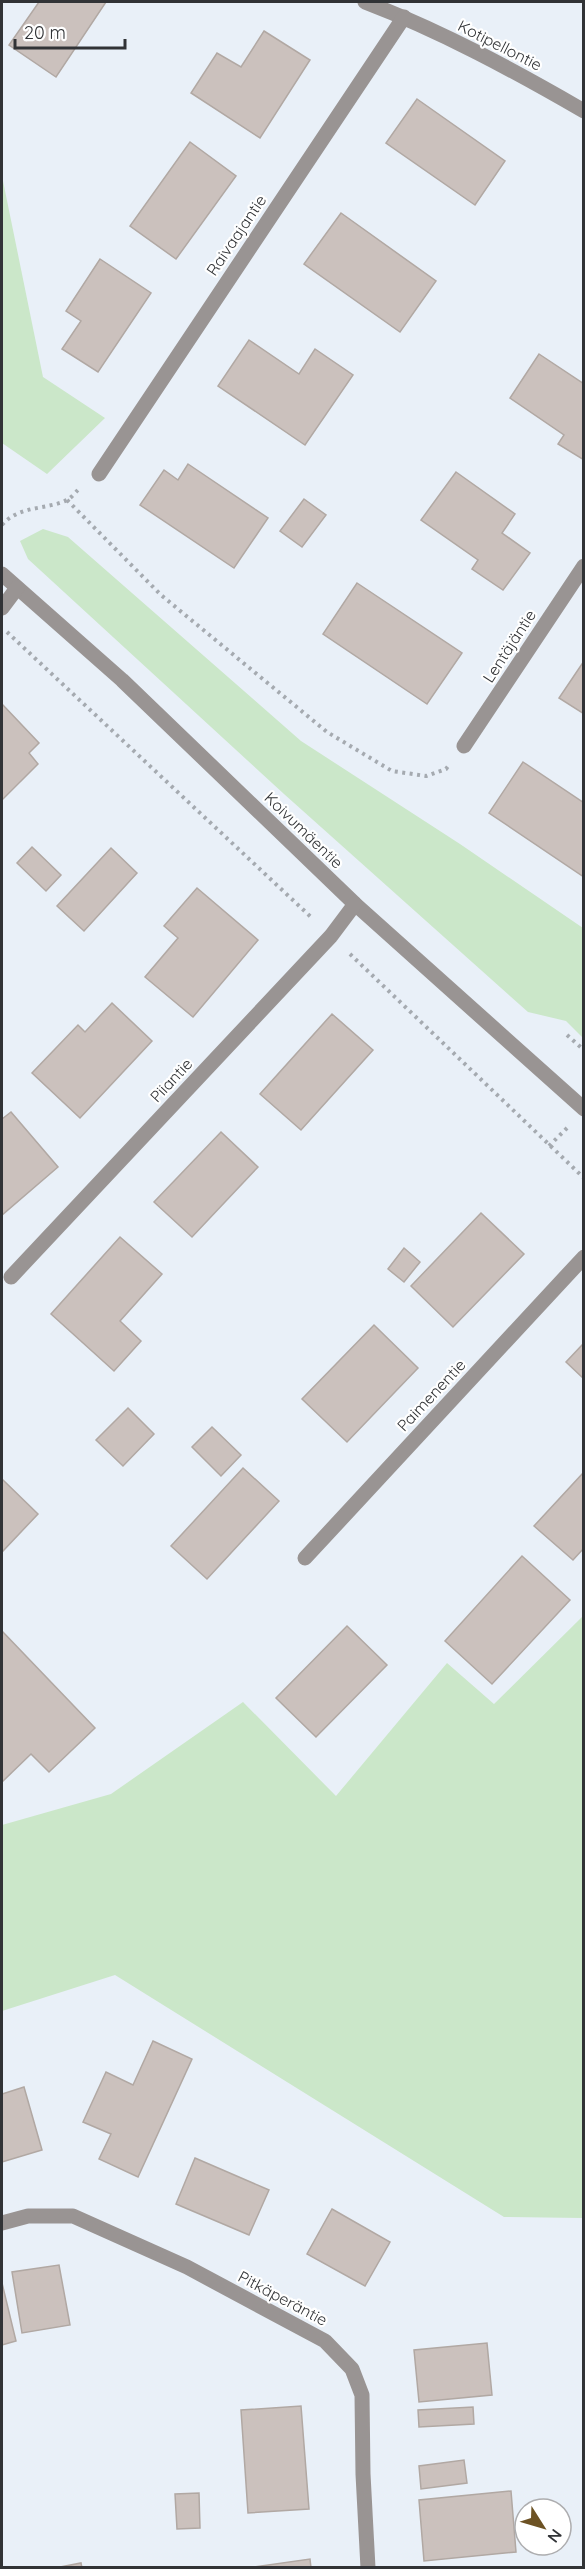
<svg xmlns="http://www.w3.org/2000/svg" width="585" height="2569" font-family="Quicksand,sans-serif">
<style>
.green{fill:#cbe7c9}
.building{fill:#cbc1bd;stroke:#b1a8a3;stroke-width:1.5}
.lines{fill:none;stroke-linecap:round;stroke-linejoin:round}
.path{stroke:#a5aab0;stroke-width:4;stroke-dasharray:3 4.5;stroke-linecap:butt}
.minor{stroke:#999493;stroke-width:15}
.labels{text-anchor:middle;stroke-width:4.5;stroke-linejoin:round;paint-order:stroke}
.street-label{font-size:16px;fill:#313336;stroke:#fff}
</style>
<rect width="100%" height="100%" fill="#e9f0f8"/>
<g class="green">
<polygon points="2,176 43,377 105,418 47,474 2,443"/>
<polygon points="43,529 68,537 301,741 460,844 583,928 583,1038 566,1021 528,1012 284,794 28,559 20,541"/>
<polygon points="583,1616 583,2218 504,2217 115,1975 2,2011 2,1825 111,1794 243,1702 336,1796 447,1663 494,1704"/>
</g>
<g class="building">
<polygon points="39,2 106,2 56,77 9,45"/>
<polygon points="264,31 310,60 260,138 191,93 217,53 241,67"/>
<polygon points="417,99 505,161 475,205 386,143"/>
<polygon points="190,142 236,176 176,259 130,226"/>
<polygon points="341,213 436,281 400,332 304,264"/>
<polygon points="100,259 151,293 98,372 62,349 81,321 66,311"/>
<polygon points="249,340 299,374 315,349 353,375 305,445 218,386"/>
<polygon points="539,354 584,384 584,460 558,444 564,435 510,398"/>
<polygon points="188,464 268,518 234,568 140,505 164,470 178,480"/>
<polygon points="456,472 515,514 502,533 530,553 503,590 472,569 478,560 421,520"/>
<polygon points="304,499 326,515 302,547 280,531"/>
<polygon points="357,583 462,653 427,704 323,634"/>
<polygon points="584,661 584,714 559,698"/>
<polygon points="2,704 39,743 29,753 38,764 2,800"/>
<polygon points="523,762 584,803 584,877 489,813"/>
<polygon points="32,847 61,875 46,891 17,863"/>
<polygon points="111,848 137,873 84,931 57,906"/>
<polygon points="197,888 258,940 193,1017 145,977 178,938 164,926"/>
<polygon points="112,1003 152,1041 80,1118 32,1073 78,1025 85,1032"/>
<polygon points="332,1014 373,1050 301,1130 260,1094"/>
<polygon points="11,1112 58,1167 2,1215 2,1119"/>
<polygon points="221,1132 258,1167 192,1237 154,1202"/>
<polygon points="481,1213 524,1254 453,1327 411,1286"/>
<polygon points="120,1237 162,1274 120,1321 141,1341 114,1371 51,1314"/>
<polygon points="404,1248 420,1262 404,1282 388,1269"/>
<polygon points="374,1325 418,1368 347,1442 302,1399"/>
<polygon points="584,1343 584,1379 566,1362"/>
<polygon points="128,1408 154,1434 123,1466 96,1440"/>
<polygon points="212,1427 241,1455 221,1476 192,1447"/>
<polygon points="243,1468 279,1501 207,1579 171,1546"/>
<polygon points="584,1472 584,1548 573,1560 534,1526"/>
<polygon points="2,1479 38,1514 2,1552"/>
<polygon points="522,1556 570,1600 492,1684 445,1641"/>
<polygon points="347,1626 387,1665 316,1737 276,1698"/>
<polygon points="2,1631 95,1728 49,1772 31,1754 2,1782"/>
<polygon points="153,2041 192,2059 138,2177 99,2159 111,2134 83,2122 106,2072 133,2085"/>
<polygon points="24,2087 42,2150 2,2162 2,2094"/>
<polygon points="195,2158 269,2190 249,2235 176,2204"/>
<polygon points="332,2209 390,2242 365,2286 307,2254"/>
<polygon points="59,2265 70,2325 22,2333 12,2272"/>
<polygon points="2,2283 16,2341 2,2345"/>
<polygon points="487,2343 492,2395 419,2402 414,2350"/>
<polygon points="301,2406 309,2509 248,2513 241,2410"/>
<polygon points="473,2407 474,2424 419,2427 418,2410"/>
<polygon points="464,2460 467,2483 421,2489 419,2466"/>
<polygon points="511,2491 516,2552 424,2561 419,2500"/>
<polygon points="199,2493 200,2528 177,2529 175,2494"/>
<polygon points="310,2559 311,2568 254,2568 254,2567"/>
<polygon points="81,2563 82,2568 55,2568"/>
</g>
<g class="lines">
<g class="path">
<polyline points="67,500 161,595 327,732 392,771 426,776 446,769 449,765"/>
<path d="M2 525C19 505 47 510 67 500 71 498 75 493 78 490"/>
<polyline points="7,632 312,918"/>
<polyline points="350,954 584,1178"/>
<polyline points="567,1035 584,1050"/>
<polyline points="549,1146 568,1127"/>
</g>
<g class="minor">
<path d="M365 2C441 31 513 70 584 111"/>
<polyline points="99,474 404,17"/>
<polyline points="2,574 122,680 355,904 584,1109"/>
<polyline points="2,608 17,588"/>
<polyline points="464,746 584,566"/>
<polyline points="11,1277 331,936 355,904"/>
<polyline points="305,1558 584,1257"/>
<polyline points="2,2223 28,2216 73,2216 187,2267 325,2341 352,2369 362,2395 363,2474 368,2568"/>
</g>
</g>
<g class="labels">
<g class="street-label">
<text transform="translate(500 45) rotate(27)" y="6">Kotipellontie</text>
<text transform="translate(236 235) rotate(-56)" y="6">Raivaajantie</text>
<text transform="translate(509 646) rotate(-57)" y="6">Lentäjäntie</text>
<text transform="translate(304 830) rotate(44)" y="6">Koivumäentie</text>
<text transform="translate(171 1080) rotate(-47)" y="6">Piiantie</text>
<text transform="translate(431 1395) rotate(-47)" y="6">Paimenentie</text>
<text transform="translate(283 2298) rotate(28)" y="6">Pitkäperäntie</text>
</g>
</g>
<rect width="585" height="2569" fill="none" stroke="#313336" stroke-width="6"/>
<g transform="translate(543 2527) rotate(127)"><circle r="28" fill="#ffffff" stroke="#adadaf" stroke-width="1.5"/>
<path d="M0-4.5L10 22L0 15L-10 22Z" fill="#6c5224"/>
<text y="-9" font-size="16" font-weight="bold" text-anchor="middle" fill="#313336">N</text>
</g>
<path d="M15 39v9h110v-9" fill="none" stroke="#313336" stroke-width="3"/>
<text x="24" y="39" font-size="18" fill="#313336" stroke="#ffffff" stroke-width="4.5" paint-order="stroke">20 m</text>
</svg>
